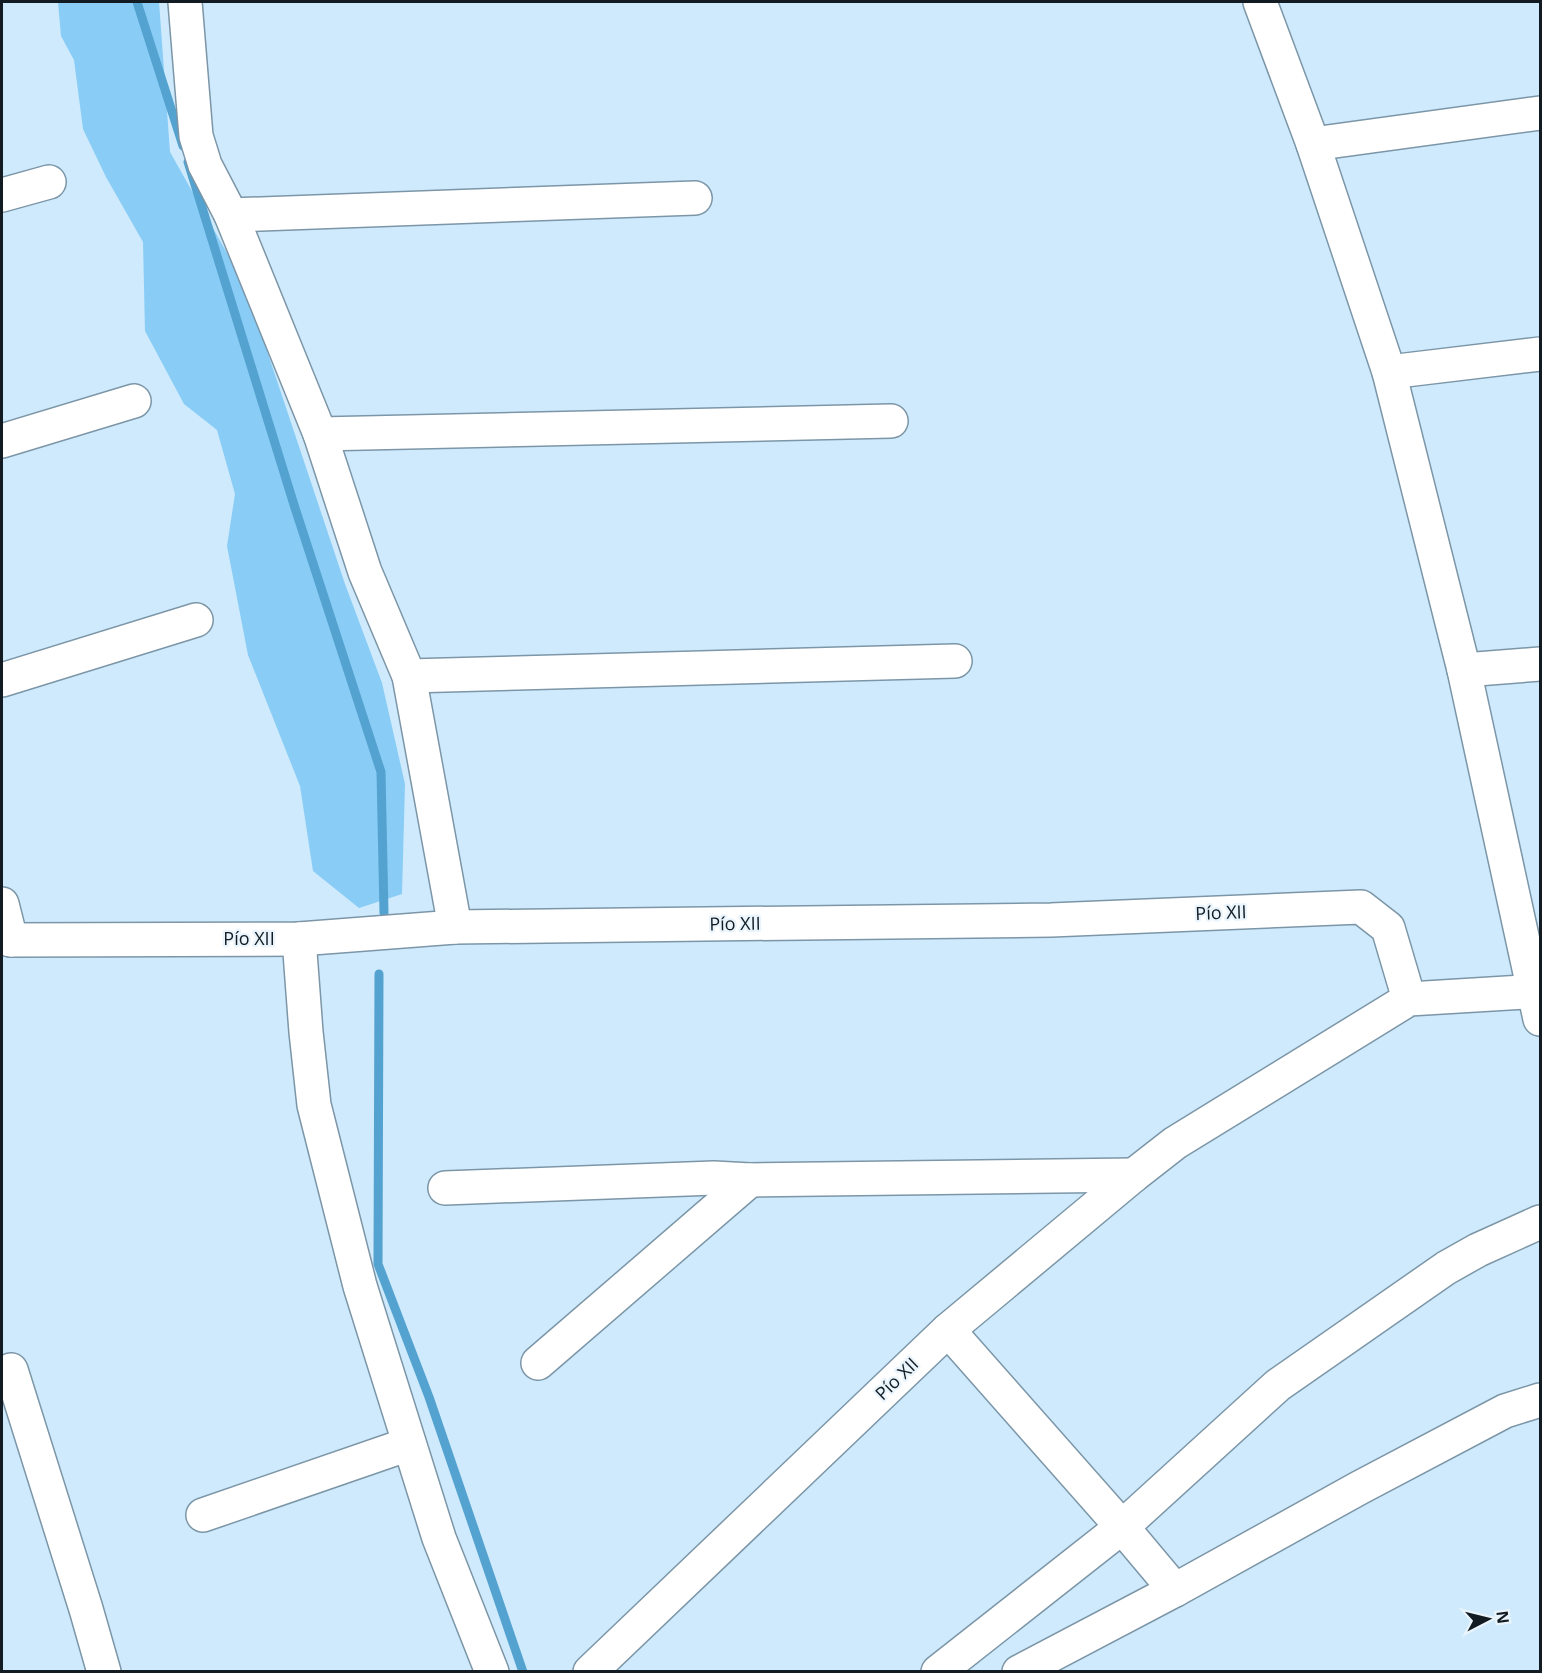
<svg xmlns="http://www.w3.org/2000/svg" width="1542" height="1673" font-family="'Open Sans',sans-serif">
<style>
.green{fill:#89ccf6}
.lines{fill:none;stroke-linecap:round;stroke-linejoin:round}
.stream{stroke:#54a2cf;stroke-width:9}
.minor-casing{stroke:#7c96a7;stroke-width:36}
.minor{stroke:#fff;stroke-width:33}
.labels{text-anchor:middle;stroke-width:4.5;stroke-linejoin:round;paint-order:stroke}
.street-label{font-size:18px;fill:#111b21;stroke:#e9f4fc}
</style>
<rect width="100%" height="100%" fill="#ceeafc"/>
<polygon class="green" points="58,2 159,2 170,152 245,285 345,584 382,683 405,784 402,894 359,908 313,871 300,786 248,655 227,546 235,494 217,430 184,404 145,331 143,242 106,177 83,129 74,60 61,36"/>
<g class="lines">
<g class="stream">
<polyline points="137,2 183,146"/>
<polyline points="188,162 295,508 381,772 384,913"/>
<polyline points="379,974 378,1264 429,1397 523,1672"/>
</g>
<g class="minor-casing">
<g id="minor">
<polyline points="185,2 196,136 205,165 231,215 320,434 365,572 409,676 455,927"/>
<polyline points="1260,2 1313,144 1389,372 1464,670 1540,1019"/>
<polyline points="1313,144 1540,113"/>
<polyline points="2,195 49,182"/>
<polyline points="231,215 695,198"/>
<polyline points="1389,372 1540,354"/>
<polyline points="320,434 891,421"/>
<polyline points="2,441 134,401"/>
<polyline points="1464,670 1540,664"/>
<polyline points="409,676 955,661"/>
<polyline points="2,680 196,620"/>
<polyline points="2,904 11,940"/>
<polyline points="2,938 11,940 299,939 455,927 1051,920 1361,907 1388,928 1409,999"/>
<polyline points="299,939 306,1032 314,1105 360,1286 439,1538 492,1672"/>
<polyline points="445,1188 714,1178 750,1180 1134,1175"/>
<polyline points="948,1330 1122,1527 1175,1590"/>
<polyline points="538,1363 750,1180"/>
<polyline points="11,1370 86,1609 104,1672"/>
<polyline points="203,1515 409,1444"/>
<polyline points="590,1672 948,1330 1134,1175 1175,1143 1409,999 1540,991"/>
<polyline points="938,1672 1122,1527 1278,1385 1446,1268 1478,1250 1540,1222"/>
<polyline points="1019,1672 1175,1590 1359,1488 1505,1411 1540,1400"/>
</g>
</g>
<use href="#minor" class="minor"/>
</g>
<g class="labels">
<g class="street-label">
<text transform="translate(1221 913) rotate(-2)" y="6">Pío XII</text>
<text transform="translate(735 924) rotate(-1)" y="6">Pío XII</text>
<text x="249" y="945">Pío XII</text>
<text transform="translate(897 1379) rotate(-44)" y="6">Pío XII</text>
</g>
</g>
<rect width="1542" height="1673" fill="none" stroke="#111b21" stroke-width="6"/>
<g transform="translate(1488 1619) rotate(83)" stroke="#e9f4fc" stroke-width="4.5" paint-order="stroke">
<path d="M0-4.5L10 22L0 15L-10 22Z" fill="#111b21"/>
<text y="-9" font-size="16" font-weight="bold" text-anchor="middle" fill="#111b21">N</text>
</g>
</svg>
